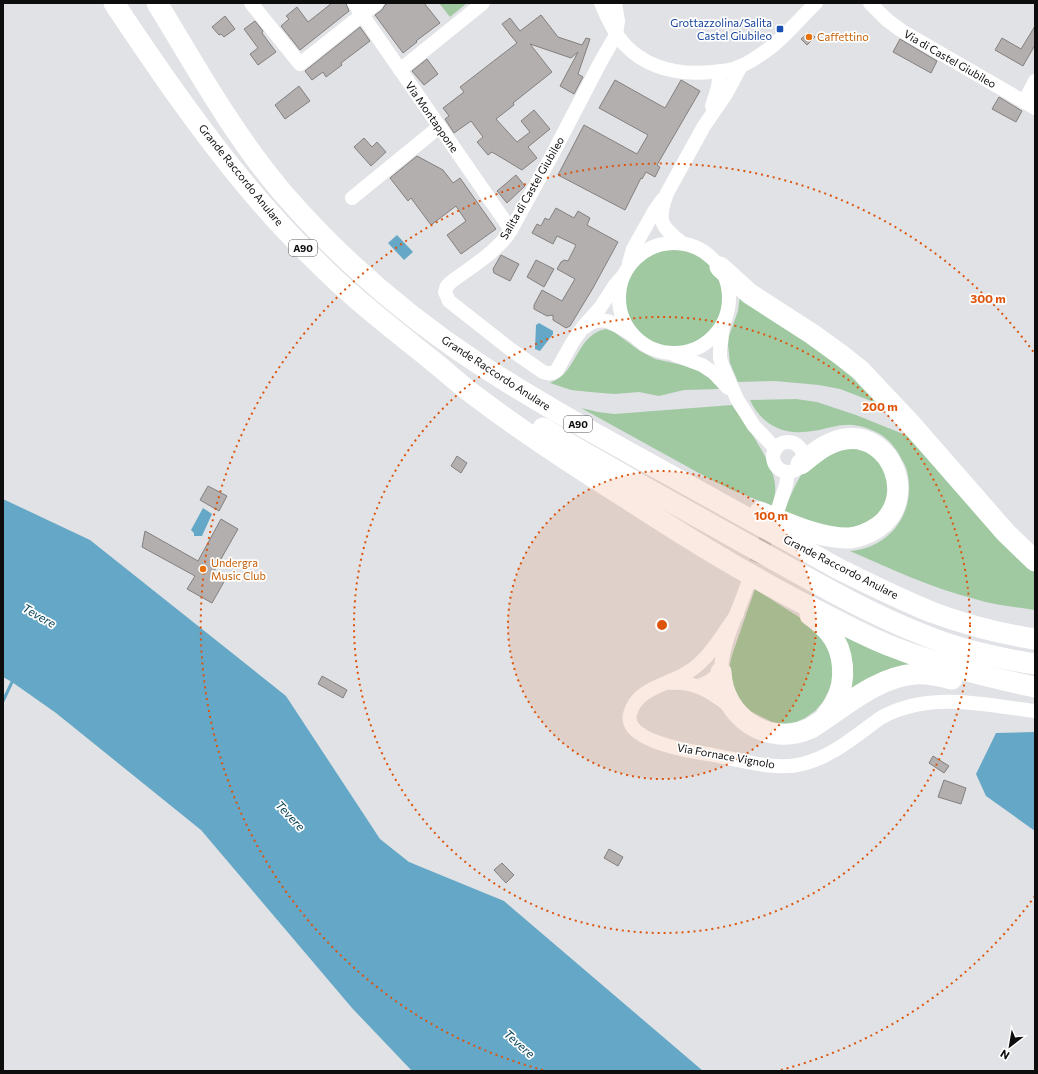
<svg xmlns="http://www.w3.org/2000/svg" width="1038" height="1074" font-family="Commissioner,sans-serif">
<style>
.green{fill:#a0c9a2}
.water{fill:#65a7c6}
.lines{fill:none;stroke-linecap:round;stroke-linejoin:round}
.stream{stroke:#65a7c6;stroke-width:3}
.building{fill:#b3afae;stroke:#84807f}
.minor-tunnel{stroke:#c0c2c5;stroke-width:14;stroke-dasharray:14 7;stroke-linecap:butt}
.minor{stroke:#fff;stroke-width:14}
.highway{stroke:#fff;stroke-width:21}
.ring{fill:none;stroke:#dd550c;stroke-width:2;stroke-dasharray:2 4}
.transit-dot{fill:#1a4fb4;stroke:#fff;stroke-width:1.5}
.food-dot{fill:#e8710a;stroke:#fff;stroke-width:1.5}
.labels{text-anchor:middle;stroke-width:3.5;stroke-linejoin:round;paint-order:stroke}
.shield{fill:#fff;stroke:#565656;stroke-width:1}
.shield-label{font-size:10px;font-weight:bold;fill:#0d0d0e}
.transit-label{font-size:11px;fill:#164399;stroke:#fff;text-anchor:end}
.food-label{font-size:11px;fill:#c56008;stroke:#fff;text-anchor:start}
.street-label{font-size:11px;fill:#0d0d0e;stroke:#fff}
.water-label{font-size:12px;font-style:italic;fill:#023e54;stroke:#fff}
.centre{fill:#dd550c;stroke:#fff;stroke-width:2}
.ring-label{font-size:12px;text-anchor:middle;font-weight:bold;fill:#dd550c;stroke:#fff;stroke-width:3.5;stroke-linejoin:round;paint-order:stroke}
</style>
<rect width="100%" height="100%" fill="#e0e2e5"/>
<g class="green">
<polygon points="439,3 467,3 450,17"/>
<circle cx="674" cy="298" r="49"/>
<polygon points="740,295 822,349 887,407 840,389 819,385 775,381 738,382 730,363 728,345 729,336 738,311"/>
<path d="M606 329 614 332 640 351 655 359 687 366 694 368 714 380 719 389 684 390 659 396 639 392 614 394 590 392 571 390 550 383C554 381 560 378 563 375 578 360 582 333 606 329Z"/>
<path d="M796 399 817 402 856 415 908 436 927 453 1035 572V610C1015 607 994 605 975 599 932 588 891 569 850 551 891 548 917 511 907 471 906 467 904 463 902 460 898 451 891 442 883 436 874 430 863 426 852 425 840 424 830 428 819 430 811 431 802 433 794 432 774 431 758 418 750 400Z"/>
<path d="M732 405C745 424 774 463 775 485 776 492 774 499 772 506L730 489 706 477 581 408 598 412 614 414Z"/>
<path d="M840 444 873 452 893 486 879 518 843 531 784 513C790 496 799 473 813 461 821 455 831 450 840 444Z"/>
<polygon points="755,589 810,624 824,638 833,664 832,684 823,702 815,711 805,718 796,722 784,724 772,722 750,711 741,702 734,693 729,668 732,655"/>
<path d="M835 632C860 645 885 655 911 665 880 668 865 680 842 699Z"/>
</g>
<g class="water">
<polygon points="397,235 413,252 404,260 388,243"/>
<polygon points="539,323 553,331 553,334 540,351 535,349 536,325"/>
<polygon points="3,499 90,540 286,696 380,839 409,862 504,901 703,1071 412,1071 352,1008 201,830 56,713 12,682 3,677"/>
<polygon points="203,508 212,514 202,536 194,536 194,533 191,530"/>
<polygon points="1035,732 1035,831 986,796 976,774 996,733"/>
</g>
<g class="lines">
<polyline class="stream" points="3,701 13,680"/>
</g>
<g class="building">
<polygon points="332,3 346,3 349,11 300,50 281,26 289,19 286,16 297,7 308,22"/>
<polygon points="388,3 424,3 440,23 416,41 417,42 403,53 375,15 382,10 385,5"/>
<polygon points="541,15 558,37 582,45 586,38 590,39 578,74 583,77 574,94 560,86 578,52 571,58 530,44 552,72 513,103 514,105 496,119 517,142 530,132 521,121 534,110 550,129 528,147 537,158 522,170 492,152 488,155 477,142 483,137 471,121 454,133 445,119 449,116 443,108 464,92 460,87 517,43 513,38 512,37 502,24 510,18 520,31"/>
<polygon points="225,16 235,29 224,37 221,34 219,35 212,27"/>
<polygon points="255,21 263,31 262,33 276,52 258,65 250,54 258,48 244,29"/>
<polygon points="1035,26 1035,45 1023,66 995,50 1002,38 1021,49"/>
<polygon points="360,27 370,41 341,63 342,65 326,77 323,72 312,80 305,71"/>
<polygon points="809,32 815,37 807,45 801,39"/>
<polygon points="900,39 937,61 931,73 893,52"/>
<polygon points="427,59 438,74 424,85 412,71"/>
<polygon points="615,80 665,108 681,80 700,91 657,165 660,167 655,177 646,172 642,179 641,178 625,210 558,175 584,125 637,154 648,135 599,108"/>
<polygon points="299,86 310,101 285,119 275,105"/>
<polygon points="999,97 1022,111 1016,122 992,109"/>
<polygon points="364,138 372,147 377,142 386,152 371,166 354,147"/>
<polygon points="417,156 443,170 453,183 460,178 496,229 461,254 447,235 466,221 456,206 431,225 411,198 408,201 390,178"/>
<polygon points="516,175 525,186 507,203 497,191"/>
<polygon points="556,208 574,218 578,211 590,218 587,225 618,242 593,288 570,326 566,328 553,320 553,315 547,316 534,309 534,305 542,290 562,301 575,279 557,269 561,262 564,260 568,261 576,245 557,236 553,244 532,233 537,224 541,226 545,218 549,220"/>
<polygon points="501,255 519,264 510,281 494,273 493,269"/>
<polygon points="536,260 554,269 544,287 527,277"/>
<polygon points="457,456 467,463 461,473 451,466"/>
<polygon points="208,486 227,496 219,511 200,500"/>
<polygon points="221,519 238,529 213,573 225,580 212,603 187,589 195,576 142,547 145,531 198,561"/>
<polygon points="322,676 347,690 343,698 318,684"/>
<polygon points="933,756 949,766 944,773 929,763"/>
<polygon points="944,780 966,788 961,804 938,797"/>
<polygon points="609,849 623,857 618,866 604,858"/>
<polygon points="502,863 514,875 506,883 494,870"/>
</g>
<g class="lines">
<polyline class="minor-tunnel" points="748,582 773,522"/>
<g class="minor">
<polyline points="251,3 300,64 377,3"/>
<polyline points="354,3 511,230"/>
<path d="M601 3C607 18 614 33 625 45 648 69 680 75 712 72 720 71 728 71 736 68 745 65 753 60 760 55 781 42 798 20 816 3"/>
<path d="M615 3 618 21 616 35 601 61 550 159 511 230C498 251 471 267 451 282L447 286 445 292 449 301 510 349 543 372C548 374 553 374 557 370L572 343 583 327 600 308 615 285 623 276"/>
<polyline points="870,3 887,20 902,31 1035,108"/>
<polyline points="400,70 483,3"/>
<polyline points="1024,102 1035,81"/>
<polyline points="712,106 718,87 720,71"/>
<polyline points="352,198 439,127"/>
<circle cx="674" cy="298" r="55"/>
<path d="M682 243C660 226 657 220 667 193L704 126 726 94 741 66"/>
<polyline points="629,263 633,249 655,210 662,200"/>
<polyline points="723,325 720,350 720,358 722,365 737,399 754,426 776,449"/>
<path d="M585 327C602 313 615 324 631 334"/>
<polyline points="675,355 702,365 714,373 728,388"/>
<circle cx="788" cy="457" r="15"/>
<polyline points="778,509 786,485 788,472"/>
<path d="M737 614C721 636 707 664 681 676 662 686 636 690 630 714 623 742 695 752 713 755 739 760 777 771 802 764 833 757 857 734 882 717 931 691 984 705 1035 711"/>
<path d="M670 683C696 681 711 692 731 707"/>
<path d="M699 686 710 681 721 672C721 643 739 611 748 583"/>
</g>
<g class="highway">
<path d="M114 3C131 29 149 55 167 81 211 143 258 205 313 258 349 295 389 326 429 358 443 369 456 381 470 392 520 430 573 465 626 498 690 540 755 580 824 614 847 626 869 638 893 647 939 665 987 677 1035 687"/>
<path d="M157 3C196 67 233 134 282 192 339 258 406 316 479 364 531 398 585 428 639 458 705 495 771 531 837 568 869 584 901 600 934 613 967 625 1001 634 1035 639"/>
<polyline points="720,267 750,294 812,334 841,355 860,370 909,422 1006,533 1035,561"/>
<path d="M543 428 574 447C637 483 701 519 764 554 816 583 868 613 924 635 959 650 998 658 1035 664"/>
<path d="M760 512C787 523 820 539 850 538 859 537 869 533 878 527 918 499 892 432 845 439 827 442 814 453 801 464"/>
<path d="M810 615C817 620 823 625 829 632 845 651 847 681 835 703 832 708 829 712 826 716"/>
<path d="M721 672C723 717 768 748 811 728 843 708 876 677 915 674 928 673 940 676 952 679"/>
</g>
</g>
<circle cx="662" cy="625" r="154" fill="#dd550c" fill-opacity=".12"/>
<g class="ring">
<circle cx="662" cy="625" r="154"/>
<circle cx="662" cy="625" r="308"/>
<path d="M1035 896A461 461 0 0 1 781 1070M543 1070A461 461 0 1 1 1035 354"/>
</g>
<rect class="transit-dot" x="776" y="25" width="8" height="8" rx="2"/>
<g class="food-dot">
<circle cx="809" cy="37" r="4"/>
<circle cx="203" cy="569" r="4"/>
</g>
<g class="labels">
<g class="shield">
<rect x="289" y="240" width="28" height="16" rx="3"/>
<rect x="564" y="416" width="28" height="16" rx="3"/>
</g>
<g class="shield-label">
<text x="303" y="252">A90</text>
<text x="578" y="428">A90</text>
</g>
<g class="transit-label">
<text x="772" y="27">Grottazzolina/Salita<tspan x="772" dy="13">Castel Giubileo</tspan></text>
</g>
<g class="food-label">
<text x="817" y="41">Caffettino</text>
<text x="211" y="567">Undergra<tspan x="211" dy="13">Music Club</tspan></text>
</g>
<g class="street-label">
<text transform="translate(950 59) rotate(30)" y="4">Via di Castel Giubileo</text>
<text transform="translate(432 117) rotate(55)" y="4">Via Montappone</text>
<text transform="translate(241 175) rotate(51)" y="4">Grande Raccordo Anulare</text>
<text transform="translate(532 188) rotate(-60)" y="4">Salita di Castel Giubileo</text>
<text transform="translate(496 373) rotate(33)" y="4">Grande Raccordo Anulare</text>
<text transform="translate(841 567) rotate(27)" y="4">Grande Raccordo Anulare</text>
<text transform="translate(726 756) rotate(10)" y="4">Via Fornace Vignolo</text>
</g>
<g class="water-label">
<text transform="translate(39 616) rotate(29)" y="4">Tevere</text>
<text transform="translate(290 816) rotate(46)" y="4">Tevere</text>
<text transform="translate(519 1044) rotate(41)" y="4">Tevere</text>
</g>
</g>
<circle cx="662" cy="625" r="6" class="centre"/>
<g class="ring-label">
<text x="988" y="303">300 m</text>
<text x="880" y="411">200 m</text>
<text x="771" y="520">100 m</text>
</g>
<rect width="1038" height="1074" fill="none" stroke="#0d0d0e" stroke-width="8"/>
<g transform="translate(1010 1046) rotate(211)" stroke="#ffffff" stroke-width="3" paint-order="stroke">
<path d="M0-3L7 15L0 10L-7 15Z" fill="#0d0d0e"/>
<text y="-6" font-size="11" font-weight="bold" text-anchor="middle" fill="#0d0d0e">N</text>
</g>
</svg>
